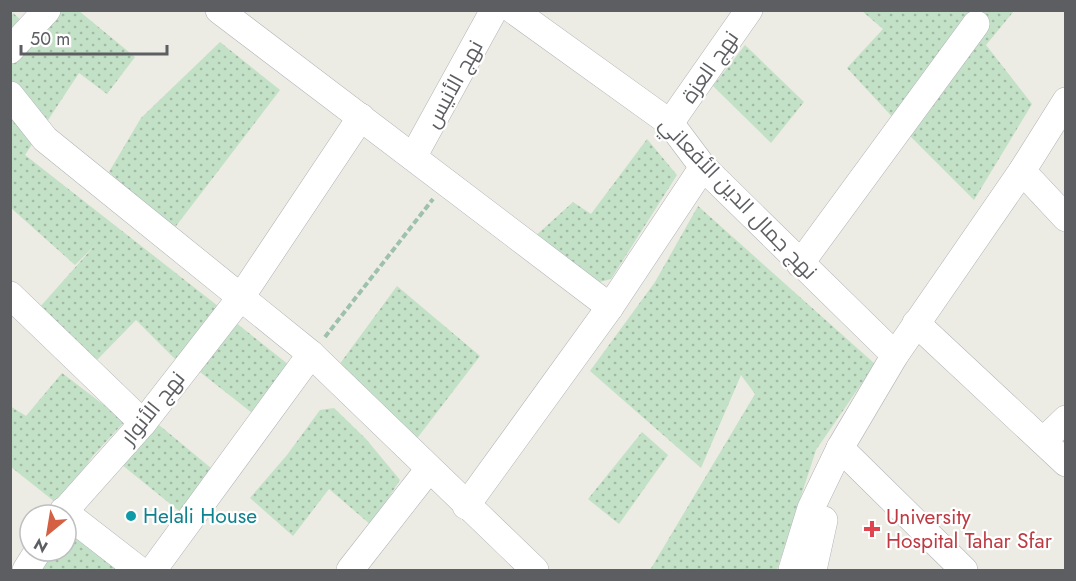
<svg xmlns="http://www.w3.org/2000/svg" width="1076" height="581" font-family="Jost,Cairo,sans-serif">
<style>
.grass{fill:url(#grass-dots)}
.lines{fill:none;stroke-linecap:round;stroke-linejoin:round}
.minor-casing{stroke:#b1b3b7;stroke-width:28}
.path{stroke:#9dc1ab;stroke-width:4;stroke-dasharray:6 3;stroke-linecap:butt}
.minor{stroke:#fff;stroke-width:27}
.culture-dot{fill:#0f9aa8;stroke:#fff;stroke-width:2}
.health-dot{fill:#e0444e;stroke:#fff;stroke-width:2}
.labels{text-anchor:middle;stroke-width:4.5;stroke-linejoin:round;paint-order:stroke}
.street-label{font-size:21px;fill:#5c5e62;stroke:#fff}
.culture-label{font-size:21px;fill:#0d838f;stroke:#fff;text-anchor:start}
.health-label{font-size:21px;fill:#be3a42;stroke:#fff;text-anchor:start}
</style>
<defs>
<pattern id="grass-dots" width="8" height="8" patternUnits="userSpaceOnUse" patternTransform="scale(1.5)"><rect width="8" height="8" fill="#c3e1c6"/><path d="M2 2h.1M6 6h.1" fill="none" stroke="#a2baa4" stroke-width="1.8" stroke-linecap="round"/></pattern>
</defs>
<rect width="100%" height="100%" fill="#ecebe4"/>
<g class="grass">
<polygon points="57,11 79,11 135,57 107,94 79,73 25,155 223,310 182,366 136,320 94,363 39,308 96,244 75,265 11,208 11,17 13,13 39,36"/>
<polygon points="862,11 1014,11 986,45 1032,104 974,200 909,135 847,68 883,29"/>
<polygon points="220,42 280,90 173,230 109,172 141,118"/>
<polygon points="745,45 804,102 771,143 713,86"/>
<polygon points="647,139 677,175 611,279 592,284 531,240 573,202 591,214"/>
<polygon points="698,206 875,364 816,450 777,570 650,570 755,394 741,375 701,468 590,371 655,282"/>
<polygon points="397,286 480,356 415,441 336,369"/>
<polygon points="235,322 289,365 256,416 200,372"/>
<polygon points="62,373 125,421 92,457 60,506 11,467 10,406 26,416"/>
<polygon points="334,408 366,439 400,480 371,525 329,489 293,536 250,498 287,455 320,410"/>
<polygon points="159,425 217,473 179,511 116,460"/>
<polygon points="642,432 668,455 619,524 588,499"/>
<polygon points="70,528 128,570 33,570 47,551 66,551 66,531"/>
</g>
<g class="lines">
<g class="minor-casing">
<g id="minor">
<polyline points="219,10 610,307"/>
<polyline points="513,10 670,123 703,167 895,355"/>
<polyline points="10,50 47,10"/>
<polyline points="10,95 45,139 311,354 535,570"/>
<polyline points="670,123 749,10"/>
<polyline points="413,157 494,10"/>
<polyline points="1022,171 1066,218"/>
<polyline points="800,264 976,24"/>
<polyline points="10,295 143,423"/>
<polyline points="916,323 1066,463"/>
<polyline points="1043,441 1066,419"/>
<polyline points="840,448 964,570"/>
<polyline points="466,506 610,307 703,167"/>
<polyline points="63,511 139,570"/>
<polyline points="61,515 143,423 241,297 361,117"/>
<polyline points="26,570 38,551"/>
<polyline points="153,570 311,354"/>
<polyline points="350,570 429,469"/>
<polyline points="792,570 811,508 840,448 895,355 1022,171 1066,101"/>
<polyline points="813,570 824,520"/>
</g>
</g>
<polyline class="path" points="325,337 433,199"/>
<use href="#minor" class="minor"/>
</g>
<circle class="culture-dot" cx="131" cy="516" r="6"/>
<path class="health-dot" d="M869 520h6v6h6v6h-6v6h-6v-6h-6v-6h6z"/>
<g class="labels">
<g class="street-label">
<text transform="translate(710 67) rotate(-55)" y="7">نهج العزة</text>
<text transform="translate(454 84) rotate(-61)" y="7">نهج الأنيس</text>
<text transform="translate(738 198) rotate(46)" y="7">نهج جمال الدين الأفعاني</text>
<text transform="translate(153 408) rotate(-51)" y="7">نهج الأنوار</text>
</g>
<g class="culture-label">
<text x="143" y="523">Helali House</text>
</g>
<g class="health-label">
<text x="886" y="524">University<tspan x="886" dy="24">Hospital Tahar Sfar</tspan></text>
</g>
</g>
<rect width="1076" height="581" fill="none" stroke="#5c5e62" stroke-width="24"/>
<g transform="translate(48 533) rotate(210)"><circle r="28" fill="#ffffff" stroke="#bebfc0" stroke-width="1.5"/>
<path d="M0-4.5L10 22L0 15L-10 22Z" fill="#d45f42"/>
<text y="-9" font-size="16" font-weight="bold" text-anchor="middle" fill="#5c5e62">N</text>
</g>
<path d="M21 45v9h146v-9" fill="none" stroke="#5c5e62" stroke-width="3"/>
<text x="30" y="45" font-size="18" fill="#5c5e62" stroke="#ffffff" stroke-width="4.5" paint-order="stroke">50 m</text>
</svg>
